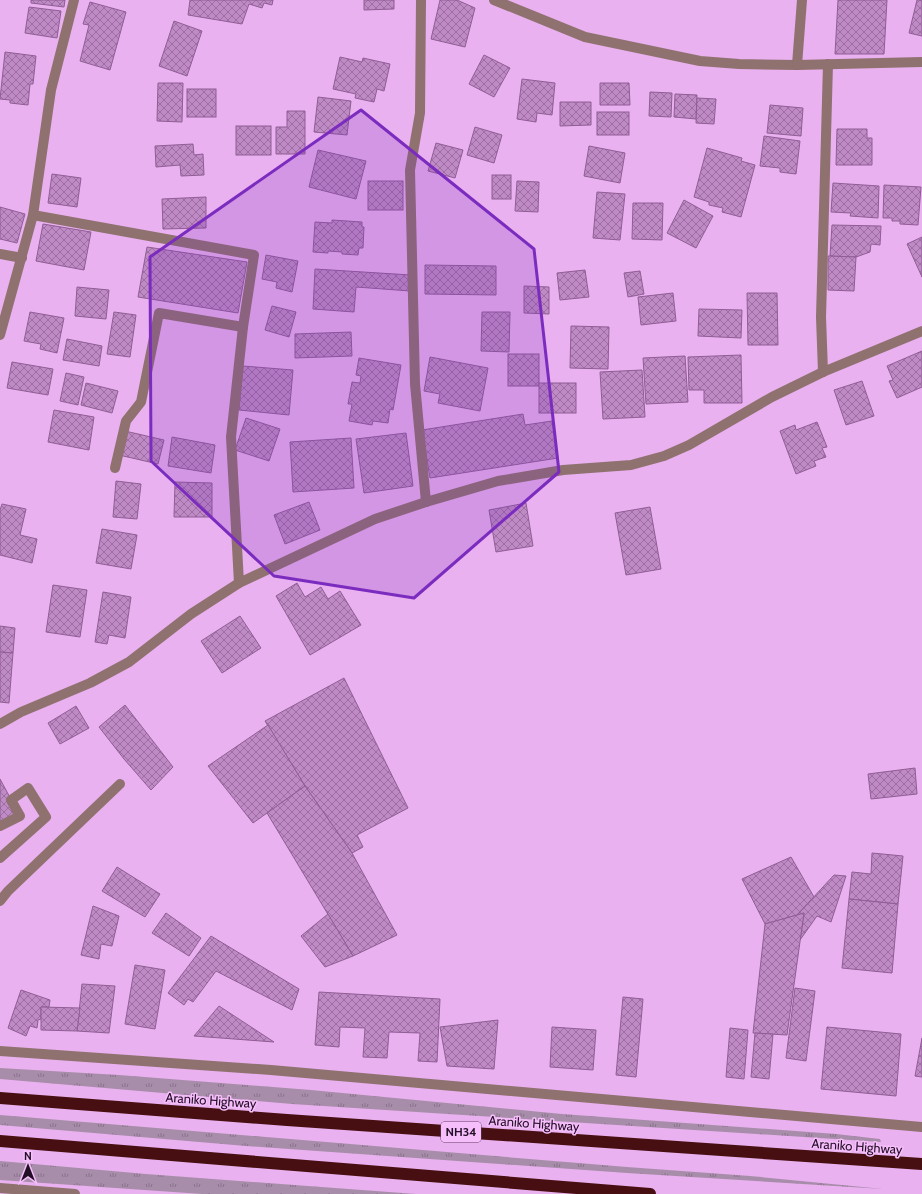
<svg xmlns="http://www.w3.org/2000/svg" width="922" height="1194" font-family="Cabin,sans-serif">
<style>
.grass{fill:url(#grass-tufts)}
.building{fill:url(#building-cross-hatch);stroke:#905d96}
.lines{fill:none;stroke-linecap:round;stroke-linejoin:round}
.minor{stroke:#8f716f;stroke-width:10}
.highway{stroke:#470f11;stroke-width:12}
.marked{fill:#7b2cbf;fill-opacity:0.2;stroke:#7b2cbf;stroke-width:3;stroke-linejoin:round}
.labels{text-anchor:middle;stroke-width:3;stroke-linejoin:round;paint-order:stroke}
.shield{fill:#f7befc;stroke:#634466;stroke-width:1}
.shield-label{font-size:12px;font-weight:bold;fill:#230f25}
.street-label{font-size:13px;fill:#230f25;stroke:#f7befc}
</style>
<defs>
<pattern id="grass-tufts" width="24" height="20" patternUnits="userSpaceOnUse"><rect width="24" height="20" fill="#a88daa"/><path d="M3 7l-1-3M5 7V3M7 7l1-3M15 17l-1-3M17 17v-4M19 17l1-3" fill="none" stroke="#88728a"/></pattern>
<pattern id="building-cross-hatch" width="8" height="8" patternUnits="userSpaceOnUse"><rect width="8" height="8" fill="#bf8ac5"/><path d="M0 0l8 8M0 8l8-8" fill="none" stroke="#9b6fa0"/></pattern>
</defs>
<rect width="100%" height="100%" fill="#e9b1ef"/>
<g class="grass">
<polygon points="0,1068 119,1075 311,1090 562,1114 836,1134 880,1139 881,1142 292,1104 0,1079"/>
<polygon points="0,1115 627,1167 750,1176 883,1189 627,1173 246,1146 0,1125"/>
<polygon points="0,1161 146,1174 416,1194 202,1194 0,1180"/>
</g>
<g class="building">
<polygon points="31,0 65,0 64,7 31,3"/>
<polygon points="190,0 273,0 272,5 264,3 262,8 249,4 242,24 188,15"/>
<polygon points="364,0 394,0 394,9 364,10"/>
<polygon points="440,0 457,0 475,8 465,47 431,39"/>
<polygon points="838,0 887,0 884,54 835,54"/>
<polygon points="917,0 922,0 922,36 909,33"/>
<polygon points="90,2 126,12 110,70 80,61 89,25 83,24"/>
<polygon points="29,7 61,11 57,38 25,33"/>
<polygon points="174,21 202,31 187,76 159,66"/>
<polygon points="5,52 36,56 33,84 30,84 28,105 10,103 10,100 0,99"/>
<polygon points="484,55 510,68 494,97 469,84"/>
<polygon points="340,57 362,62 363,58 390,64 384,91 377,89 374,102 355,98 356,94 333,89"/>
<polygon points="522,79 555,83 552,115 537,113 536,122 517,119"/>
<polygon points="158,83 183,83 182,122 157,121"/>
<polygon points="600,83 629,83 630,105 600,105"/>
<rect x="187" y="89" width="29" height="28"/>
<polygon points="650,92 672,93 671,117 649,116"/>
<polygon points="675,94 697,95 696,119 674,117"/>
<polygon points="318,97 351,101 347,135 314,132"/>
<polygon points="697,98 716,99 714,124 696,123"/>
<polygon points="560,102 591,102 591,125 560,126"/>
<polygon points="770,105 803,108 801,136 767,133"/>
<polygon points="287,111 305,111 305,154 276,154 276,127 287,127"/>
<rect x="597" y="112" width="32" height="23"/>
<rect x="236" y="126" width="35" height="29"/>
<polygon points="475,127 502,135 494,163 467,155"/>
<polygon points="837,129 867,129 867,138 872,138 872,165 836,165"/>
<polygon points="764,136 800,141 796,174 780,172 780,168 760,166"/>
<polygon points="436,143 463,150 455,178 428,171"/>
<polygon points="193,144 194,155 203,154 204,175 181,176 180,165 156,167 155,146"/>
<polygon points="589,146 625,153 620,183 584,176"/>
<polygon points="707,148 742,158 741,161 755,165 741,217 722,212 723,208 709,205 709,202 694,197"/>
<polygon points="318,150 366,161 356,199 309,187"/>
<polygon points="52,174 81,178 77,207 48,203"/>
<rect x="492" y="175" width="19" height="24"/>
<rect x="368" y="181" width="35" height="29"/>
<polygon points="517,181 539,182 538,212 515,211"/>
<polygon points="833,183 879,186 878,218 850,216 851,213 831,212"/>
<polygon points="884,185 921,187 918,225 900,224 900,221 892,221 892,218 883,218"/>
<polygon points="597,192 625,194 620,240 593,238"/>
<polygon points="206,197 206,228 163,229 162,199"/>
<polygon points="684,200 713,216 696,248 667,233"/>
<polygon points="633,203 663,203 662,240 632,239"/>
<polygon points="0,207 25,214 17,243 0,239"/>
<polygon points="332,220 362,222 362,227 364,227 363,248 359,248 358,255 342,254 342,252 328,251 328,253 313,252 315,222 332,223"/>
<polygon points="43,224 91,232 84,270 36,261"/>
<polygon points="832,225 881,226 880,245 871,244 870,252 856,257 830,256"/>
<polygon points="922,237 922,277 907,244"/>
<polygon points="147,247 247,262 238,313 138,297"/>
<polygon points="266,255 298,261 292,292 276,288 277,282 262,279"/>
<polygon points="828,256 856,257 854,291 828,290"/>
<polygon points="425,265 496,266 496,295 425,294"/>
<polygon points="315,269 411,275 410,291 356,287 354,312 313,309"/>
<polygon points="585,270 589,297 560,300 557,273"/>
<polygon points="640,271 644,294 628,297 624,273"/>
<polygon points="524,286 549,287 549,314 524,313"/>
<polygon points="77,287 109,290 106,319 75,316"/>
<polygon points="673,293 676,321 641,325 638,297"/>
<polygon points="747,293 777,293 778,345 748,345"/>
<polygon points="272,306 296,312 289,337 265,330"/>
<polygon points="699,309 742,310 741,338 698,336"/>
<polygon points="30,312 64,318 57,353 40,349 41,344 24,341"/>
<polygon points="114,312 136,315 130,357 107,354"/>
<polygon points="482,312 510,312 509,352 481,351"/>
<polygon points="571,326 609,327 608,369 570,368"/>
<polygon points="351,332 352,356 295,358 295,334"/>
<polygon points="67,339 102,346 99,366 63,360"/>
<polygon points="922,351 922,387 897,398 889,381 893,380 887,366"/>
<rect x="508" y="354" width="31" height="32"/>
<polygon points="741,355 742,403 704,403 704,390 689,390 688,357"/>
<polygon points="685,356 688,402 646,404 643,358"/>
<polygon points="430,357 488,368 480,411 438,403 440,394 424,391"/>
<polygon points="359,358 401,365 393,410 390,409 388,423 373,421 372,425 349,421 352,404 348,404 352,382 360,383 361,376 356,375"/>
<polygon points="12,362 53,369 48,395 7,388"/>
<polygon points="243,366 293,370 289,415 239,410"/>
<polygon points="642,370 645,417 603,419 600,372"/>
<polygon points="66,373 84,377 78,405 60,401"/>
<polygon points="862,381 874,416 846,425 834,390"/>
<polygon points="86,383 118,391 112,413 81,405"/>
<rect x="539" y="383" width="37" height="30"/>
<polygon points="54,410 94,417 89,450 48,442"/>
<polygon points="523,414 525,425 552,421 558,458 430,478 422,430"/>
<polygon points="246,418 280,429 269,461 235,450"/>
<polygon points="817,422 827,447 822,448 826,457 814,461 816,466 796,474 780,431 795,425 796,430"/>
<polygon points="125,431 164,440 158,464 119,455"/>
<polygon points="406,433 413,486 364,493 356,439"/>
<polygon points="172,437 215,445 211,473 168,466"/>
<polygon points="351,438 354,488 293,492 290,442"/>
<polygon points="116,481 141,484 137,519 113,517"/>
<polygon points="175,482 212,483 212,517 174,517"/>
<polygon points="309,502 320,530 285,544 274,515"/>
<polygon points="526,503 533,546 496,552 489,510"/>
<polygon points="2,504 26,509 20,535 37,539 32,563 0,555 0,510"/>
<polygon points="650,507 661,569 626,575 615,513"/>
<polygon points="102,529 137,535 131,569 96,563"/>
<polygon points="297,583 305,597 321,587 328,599 340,591 361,625 310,655 276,596"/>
<polygon points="53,585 87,590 80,637 46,632"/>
<polygon points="103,592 131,597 125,638 109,635 107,644 95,642"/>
<polygon points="240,616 261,648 222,673 201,641"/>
<polygon points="0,626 15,628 13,653 0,652"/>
<polygon points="0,652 13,653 9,703 0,702"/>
<polygon points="344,678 408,808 357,835 363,847 352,853 305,786 265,721"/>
<polygon points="125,705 173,767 151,790 124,759 99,727"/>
<polygon points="76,706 89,728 60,744 48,723"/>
<polygon points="268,725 305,786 253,823 208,766"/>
<polygon points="915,768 917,794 871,799 868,774"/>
<polygon points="0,779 20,816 0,826"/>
<polygon points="305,786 352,853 397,935 353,956 267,813"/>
<polygon points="872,853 903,856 898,904 849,899 852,872 871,874"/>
<polygon points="791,857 814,897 797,915 765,924 742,879"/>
<polygon points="117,867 160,894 145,917 102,891"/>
<polygon points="834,875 846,876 831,922 817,916 800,940 804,913 797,915"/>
<polygon points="849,899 898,904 892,973 842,968"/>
<polygon points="93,906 119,916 112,946 101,944 99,959 81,955"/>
<polygon points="166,913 201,938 189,956 152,933"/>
<polygon points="804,913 787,1035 753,1033 765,924"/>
<polygon points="328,914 353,956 325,967 301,936"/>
<polygon points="211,936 299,989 292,1010 216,971 193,1002 188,999 184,1005 168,993"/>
<polygon points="135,965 165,970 155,1029 125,1024"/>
<polygon points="82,984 115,986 109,1033 77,1031"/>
<polygon points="795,988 815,991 806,1061 786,1058"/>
<polygon points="21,990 50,1000 49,1007 41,1007 41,1019 38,1020 37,1028 30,1026 26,1036 8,1028"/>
<polygon points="319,992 440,999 437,1062 418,1061 420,1033 389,1032 387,1058 363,1057 365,1028 340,1027 339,1047 315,1045"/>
<polygon points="623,997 643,999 636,1077 616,1075"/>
<polygon points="219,1006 274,1042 194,1036"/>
<polygon points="41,1007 80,1008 77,1031 41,1030"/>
<polygon points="498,1020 494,1069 447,1066 440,1027"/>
<polygon points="552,1027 596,1030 593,1070 550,1067"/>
<polygon points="827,1027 901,1034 896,1096 821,1089"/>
<polygon points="730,1028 748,1030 744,1079 726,1077"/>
<polygon points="755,1033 773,1034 769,1079 751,1077"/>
<polygon points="922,1038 922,1077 915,1076"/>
</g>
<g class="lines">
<g class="minor">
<polyline points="421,0 420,113 410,170 415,384 426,502"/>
<polyline points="494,0 585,37 700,61 739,64 797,65 922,62"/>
<polyline points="797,65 802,0"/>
<polyline points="33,215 254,255 243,327 231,437 239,583"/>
<polyline points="0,254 22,258"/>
<polyline points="0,335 33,215 51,90 74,0"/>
<polyline points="823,372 821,317 828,64"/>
<polyline points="115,468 126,421 141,402 159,313 243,327"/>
<polyline points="0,724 21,712 90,683 129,662 191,614 239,583 375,519 426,502 498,481 563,470 631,465 664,456 689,445 772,397 823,372 922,331"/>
<polyline points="0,826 20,816 11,800 28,788 46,817 0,858"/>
<polyline points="0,901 8,891 120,784"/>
<polyline points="0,1051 271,1070 922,1127"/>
<polyline points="0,1188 75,1194"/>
</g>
<g class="highway">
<polyline points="0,1098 287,1120 922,1164"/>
<polyline points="0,1141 650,1194"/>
</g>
</g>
<path class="marked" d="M361 110 534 249 559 472 414 598 274 576 151 461 150 257Z"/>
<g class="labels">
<rect class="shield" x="441" y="1122" width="40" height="20" rx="3"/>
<g class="shield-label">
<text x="461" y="1136">NH34</text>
</g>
<g class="street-label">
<text transform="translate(211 1100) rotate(4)" y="5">Araniko Highway</text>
<text transform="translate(534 1123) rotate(4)" y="5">Araniko Highway</text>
<text transform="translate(857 1146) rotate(4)" y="5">Araniko Highway</text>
</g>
</g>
<g transform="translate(28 1166)" stroke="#f7befc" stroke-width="3" paint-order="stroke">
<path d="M0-3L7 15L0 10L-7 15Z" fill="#230f25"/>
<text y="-6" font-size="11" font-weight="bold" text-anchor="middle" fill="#230f25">N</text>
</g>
</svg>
